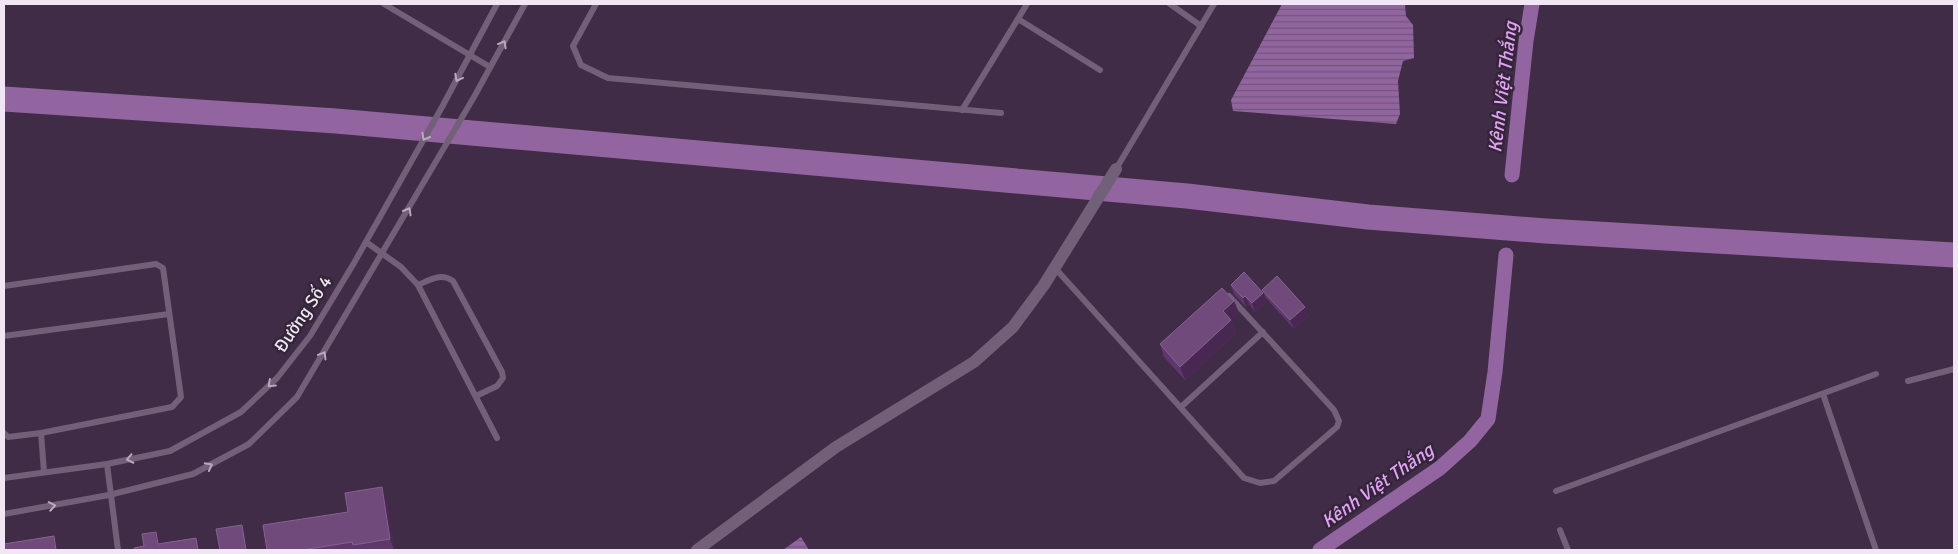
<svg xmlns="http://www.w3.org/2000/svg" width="1958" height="554" font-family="Signika,sans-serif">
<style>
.built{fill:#402c46}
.water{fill:url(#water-rules)}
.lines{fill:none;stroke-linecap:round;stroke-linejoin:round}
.canal{stroke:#9265a1;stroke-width:15}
.river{stroke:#9265a1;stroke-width:25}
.lane{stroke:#725f78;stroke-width:6}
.street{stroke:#725f78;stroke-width:12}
.wall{fill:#60376c}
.shaded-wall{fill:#482852}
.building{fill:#704a7b;stroke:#84638e}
.oneway{stroke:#b8aabc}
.labels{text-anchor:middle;stroke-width:5;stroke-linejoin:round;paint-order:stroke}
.street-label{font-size:18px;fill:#f1e7f4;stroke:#342539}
.water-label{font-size:19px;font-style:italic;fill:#e1a2f6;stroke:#342539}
</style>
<defs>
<pattern id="water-rules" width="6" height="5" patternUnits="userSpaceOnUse" patternTransform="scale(1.25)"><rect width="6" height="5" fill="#9265a1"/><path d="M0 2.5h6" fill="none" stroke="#715779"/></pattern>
</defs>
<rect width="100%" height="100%" fill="#342539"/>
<rect class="built" x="4" y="4" width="1950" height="546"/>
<g class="water">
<polygon points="1282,4 1405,4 1406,16 1413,25 1414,58 1403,61 1398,81 1400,114 1396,124 1233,111 1231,100"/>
<polygon points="801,537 809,550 783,550"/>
</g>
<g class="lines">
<g class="canal">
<polyline points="1512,175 1526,41 1532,4"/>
<polyline points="1320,550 1440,468 1470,441 1488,419 1495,372 1506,255"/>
</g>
<polyline class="river" points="4,99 336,121 1187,196 1368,217 1546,231 1954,255"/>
<g class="lane">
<polyline points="384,4 490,67"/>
<polyline points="596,4 573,46 581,65 608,78 1001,113"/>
<polyline points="1170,4 1201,26"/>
<polyline points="1018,19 1100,70"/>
<polyline points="962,110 1027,4"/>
<polyline points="1116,169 1214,4"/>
<polyline points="366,242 401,267 418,285 497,438"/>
<polyline points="1055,268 1244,478 1260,483 1274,481 1337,427 1339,421 1334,410 1229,296"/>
<path d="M418 285C430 280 441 272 453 281L502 372 503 378 497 386 476 396"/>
<polyline points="4,286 156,264 163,268 181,397 172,407 41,433"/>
<polyline points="4,336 169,314"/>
<polyline points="1908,381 1954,369"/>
<polyline points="1823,394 1876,550"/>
<polyline points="1181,407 1263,332"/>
<polyline points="4,433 8,437 41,433 44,472"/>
<polyline points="107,464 118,550"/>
<polyline points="4,478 107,464 170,451 241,412 277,378 310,336 354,263 442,107 497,4"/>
<polyline points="1556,491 1876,374"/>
<polyline points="4,514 109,495 193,474 249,444 297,397 474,97 525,4"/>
<polyline points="1560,530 1568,550"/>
</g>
<polyline class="street" points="697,550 836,447 974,362 1013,327 1044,285 1116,169"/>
</g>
<g class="wall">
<polygon points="1231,285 1266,302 1255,312 1249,304 1246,307 1234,294"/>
<polygon points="1262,290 1305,307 1308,316 1294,329 1266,298"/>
<polygon points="1234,301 1239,313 1231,320 1236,333 1185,380 1164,357 1160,344"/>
<polygon points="387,500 394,550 267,550 348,512"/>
</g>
<g class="shaded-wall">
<polygon points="1263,293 1266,302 1255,312 1252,303"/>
<polygon points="1245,296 1249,304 1246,307 1243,298"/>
<polygon points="1234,301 1239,313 1227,324 1223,311"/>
<polygon points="1305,307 1308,316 1294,329 1290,320"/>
<polygon points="1231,320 1236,333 1185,380 1180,367"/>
<polygon points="382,487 387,500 394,550 390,539"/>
<polygon points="242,525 245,533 248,550 246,550"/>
<polygon points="156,532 161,545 158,544"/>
<polygon points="54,536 59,550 56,550"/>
<polygon points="196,538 201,550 198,550"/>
</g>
<g class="building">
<polygon points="1244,272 1263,293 1252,303 1245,296 1243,298 1231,285"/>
<polygon points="1277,276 1305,307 1290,320 1262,290"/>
<polygon points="1222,288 1234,301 1223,311 1231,320 1180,367 1160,344"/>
<polygon points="382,487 390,539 353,545 352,542 302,550 267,550 263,525 348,512 345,493"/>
<polygon points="242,525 246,550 220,550 216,529"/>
<polygon points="156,532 158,544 196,538 198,550 134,550 134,548 144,546 142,534"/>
<polygon points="54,536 56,550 4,550 4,544"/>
</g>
<defs><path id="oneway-chevron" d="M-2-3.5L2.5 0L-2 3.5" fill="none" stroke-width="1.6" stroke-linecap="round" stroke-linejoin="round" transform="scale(1.25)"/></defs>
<g class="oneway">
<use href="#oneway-chevron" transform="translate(503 44) rotate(-61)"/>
<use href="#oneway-chevron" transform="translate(458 78) rotate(118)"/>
<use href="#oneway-chevron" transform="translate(425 137) rotate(120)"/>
<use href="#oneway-chevron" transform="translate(408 211) rotate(-60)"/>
<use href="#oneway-chevron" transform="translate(323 355) rotate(-59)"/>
<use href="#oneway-chevron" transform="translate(271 384) rotate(137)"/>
<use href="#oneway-chevron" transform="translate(130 459) rotate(168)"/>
<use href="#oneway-chevron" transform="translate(209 466) rotate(-28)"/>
<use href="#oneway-chevron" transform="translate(52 506) rotate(-10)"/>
</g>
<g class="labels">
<g class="street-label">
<text transform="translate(303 314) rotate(-56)" y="6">Đường Số 4</text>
</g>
<g class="water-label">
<text transform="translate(1502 87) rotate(-83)" y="7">Kênh Việt Thắng</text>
<text transform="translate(1377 485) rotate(-35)" y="7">Kênh Việt Thắng</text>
</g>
</g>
<rect width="1958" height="554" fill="none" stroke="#f1e7f4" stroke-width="10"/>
</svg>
